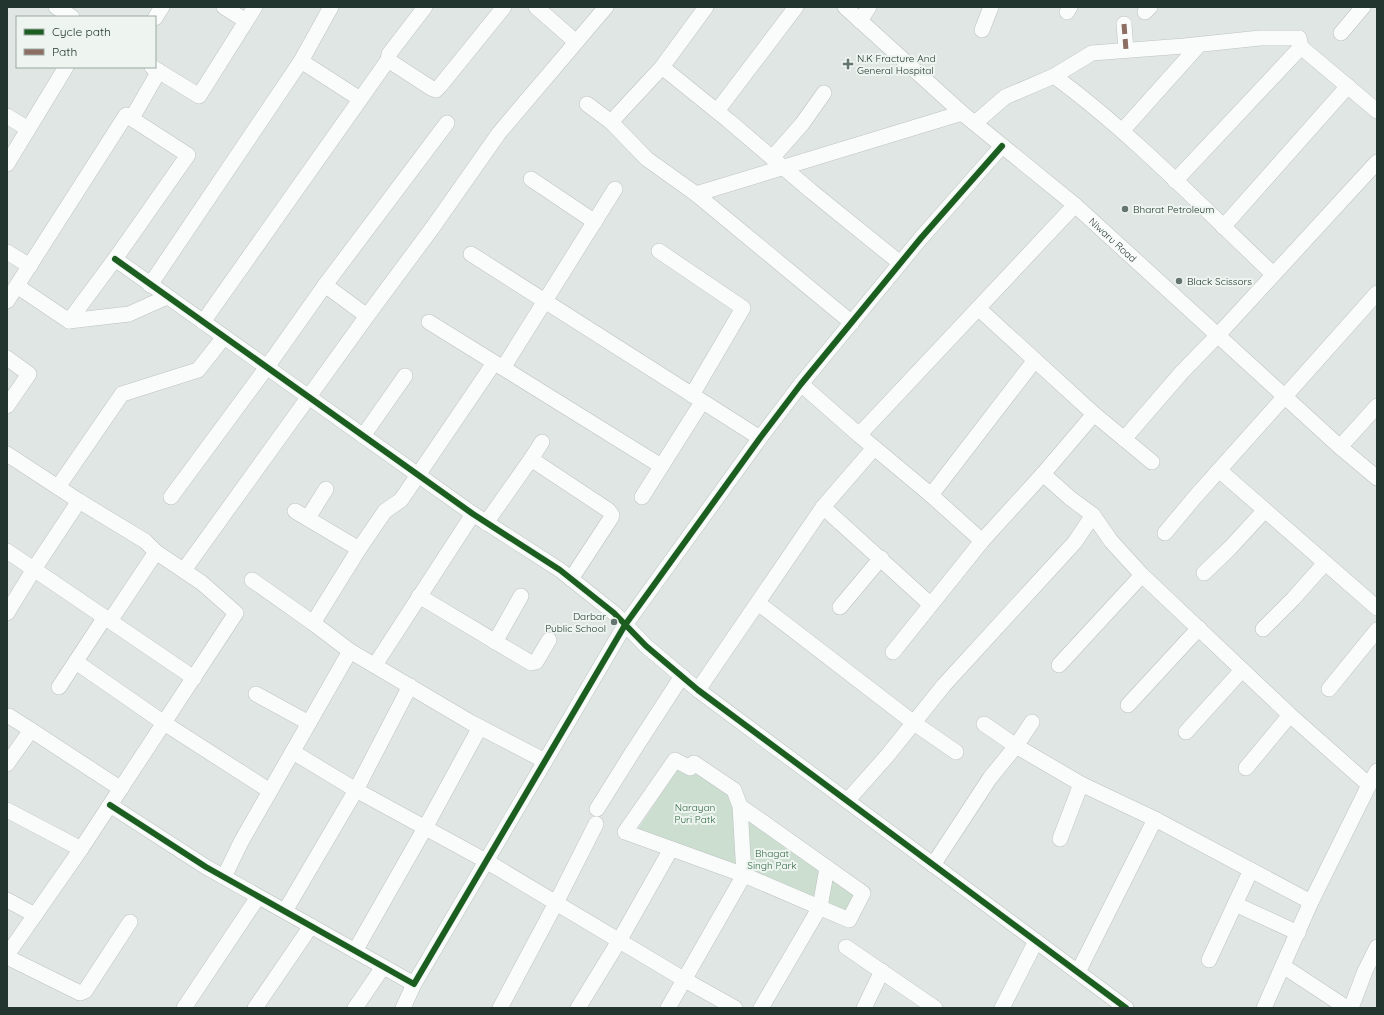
<svg xmlns="http://www.w3.org/2000/svg" width="1384" height="1015" font-family="Quicksand,sans-serif">
<style>
.green{fill:#cbded0}
.lines{fill:none;stroke-linecap:round;stroke-linejoin:round}
.minor-casing{stroke:#bdc3c0;stroke-width:16}
.minor{stroke:#fafbfb;stroke-width:15}
.quiet{stroke:#8d6e63;stroke-width:5;stroke-dasharray:10 5;stroke-linecap:butt}
.cycleway-casing{stroke:#eef5f1;stroke-width:8}
.cycleway{stroke:#1b5e20;stroke-width:6}
.poi-dot{fill:#64746e;stroke:#eef5f1;stroke-width:1.5}
.labels{text-anchor:middle;stroke-width:4;stroke-linejoin:round;paint-order:stroke}
.poi-label{font-size:10px;fill:#22362f;stroke:#eef5f1;text-anchor:start}
.street-label{font-size:10px;fill:#22362f;stroke:#eef5f1}
.park-label{font-size:10px;fill:#316843;stroke:#eef5f1}
</style>
<rect width="100%" height="100%" fill="#e0e6e3"/>
<g class="green">
<polygon points="679,766 696,767 731,793 741,871 638,829"/>
<polygon points="747,814 858,894 846,916 749,872"/>
</g>
<g class="lines">
<g class="minor-casing">
<g id="minor">
<polyline points="56,7 72,17"/>
<polyline points="224,7 246,21"/>
<polyline points="536,7 576,42"/>
<path id="s1" d="M845 7 962 113 1075 205 1340 447 1377 478"/>
<polyline points="1067,12 1070,7"/>
<polyline points="1145,12 1150,7"/>
<polyline points="155,18 162,7"/>
<polyline points="860,21 869,7"/>
<polyline points="1124,24 1126,50"/>
<polyline points="982,30 991,7"/>
<polyline points="1341,33 1363,7"/>
<polyline points="388,60 389,54 425,7"/>
<polyline points="301,61 360,99"/>
<polyline points="152,67 199,96 255,7"/>
<polyline points="662,67 706,7"/>
<polyline points="1054,76 1092,53 1184,46 1260,38 1299,38 1301,47 1377,111"/>
<polyline points="587,104 611,122"/>
<polyline points="717,111 796,7"/>
<polyline points="7,116 28,129"/>
<polyline points="132,118 159,71"/>
<path d="M975 123 1005 97 1054 76C1133 134 1202 207 1273 274"/>
<polyline points="1122,131 1199,45"/>
<polyline points="772,158 802,124 824,93"/>
<polyline points="7,164 66,67"/>
<polyline points="531,179 595,222"/>
<polyline points="1175,181 1301,47"/>
<polyline points="696,194 962,113"/>
<polyline points="1223,227 1348,86"/>
<polyline points="659,251 743,308 692,395"/>
<polyline points="7,252 30,266"/>
<polyline points="471,254 760,438"/>
<polyline points="115,259 473,514 560,570 614,613 646,646 698,690 1126,1008"/>
<polyline points="150,285 301,61 331,7"/>
<polyline points="325,285 367,316"/>
<polyline points="7,301 126,115 188,155 115,259 69,321 17,286"/>
<polyline points="978,308 1094,414 1152,462"/>
<polyline points="69,321 129,314 167,297"/>
<polyline points="203,322 388,60 431,88 436,90 440,86 504,7"/>
<polyline points="429,322 661,466"/>
<polyline points="852,323 696,194 647,159 611,122 662,67 729,121 811,191 900,263"/>
<polyline points="7,358 29,374 7,406"/>
<polyline points="503,368 615,189"/>
<polyline points="801,384 859,435 931,495 982,541"/>
<polyline points="859,435 1075,205"/>
<polyline points="363,436 405,376"/>
<polyline points="1124,439 1182,372 1218,335 1377,162"/>
<polyline points="1340,447 1377,406"/>
<polyline points="7,454 79,501 145,541 156,552 202,583 236,613 81,849 7,955"/>
<polyline points="531,459 542,442"/>
<polyline points="1219,470 1377,608"/>
<polyline points="1043,474 1070,498 1093,515 1111,541 1142,575 1290,715 1369,785"/>
<polyline points="58,487 122,394 198,370 224,337"/>
<polyline points="931,495 1035,360"/>
<polyline points="171,497 267,367 325,285 447,123"/>
<polyline points="642,497 702,402"/>
<polyline points="823,507 930,604"/>
<polyline points="308,518 326,489"/>
<polyline points="486,523 531,459 608,510 612,515 611,518 571,579"/>
<polyline points="1165,533 1195,497 1377,293"/>
<polyline points="359,549 385,511 401,500 494,363"/>
<polyline points="7,551 194,678"/>
<polyline points="184,570 367,316 433,227 499,133 606,7"/>
<polyline points="1204,573 1230,548 1265,510"/>
<polyline points="252,580 313,623"/>
<polyline points="419,596 531,663 536,662 549,640"/>
<polyline points="758,603 914,723 956,752"/>
<polyline points="840,607 881,558"/>
<polyline points="7,613 34,569 79,501"/>
<polyline points="110,621 156,552"/>
<polyline points="1263,629 1293,599 1325,563"/>
<polyline points="495,642 521,596"/>
<polyline points="350,651 470,722 545,761"/>
<polyline points="893,652 982,541 1043,474 1094,414"/>
<polyline points="76,662 164,723 270,791"/>
<polyline points="375,665 473,514"/>
<polyline points="1059,665 1142,575"/>
<polyline points="59,687 105,617"/>
<polyline points="1329,689 1377,630"/>
<polyline points="698,690 823,507 874,448"/>
<polyline points="256,694 309,723"/>
<polyline points="1128,705 1199,628"/>
<polyline points="9,716 31,730"/>
<polyline points="984,724 1016,746 1081,784 1155,819 1311,902"/>
<polyline points="1186,732 1242,670"/>
<polyline points="293,752 356,790 486,861 685,980 735,1008"/>
<polyline points="7,764 31,730 121,789"/>
<polyline points="1246,768 1290,715"/>
<polyline points="847,801 887,756 944,685 1075,542 1093,515"/>
<polyline points="110,805 206,867 414,984 625,625 760,438 801,384 921,238 1002,146"/>
<polyline points="597,809 632,753 682,676"/>
<polyline points="7,810 81,849"/>
<polyline points="1060,839 1081,784"/>
<polyline points="933,865 990,778 1016,746 1032,722"/>
<polyline points="224,877 241,842 350,651 313,623 359,549 295,511"/>
<polyline points="7,900 35,915"/>
<polyline points="1235,904 1298,933"/>
<polyline points="285,911 356,790 410,686"/>
<polyline points="846,947 935,1008"/>
<polyline points="355,951 425,828 480,727"/>
<polyline points="7,957 80,993 85,991 87,988 130,922"/>
<polyline points="1209,960 1251,870"/>
<polyline points="1283,966 1347,1008"/>
<polyline points="1078,972 1155,819"/>
<polyline points="184,1008 258,897"/>
<polyline points="255,1008 311,926"/>
<polyline points="355,1008 383,967"/>
<polyline points="403,1008 414,984"/>
<polyline points="500,1008 556,903 596,824"/>
<polyline points="578,1008 619,941 671,849"/>
<polyline points="668,1008 744,875 740,806 734,790 694,763 690,768 675,760 625,832 744,875 849,920 863,893 740,806"/>
<polyline points="761,1008 820,907 827,868"/>
<polyline points="864,1008 882,971"/>
<polyline points="1002,1008 1036,941"/>
<polyline points="1264,1008 1311,902 1369,785 1377,771"/>
<polyline points="1351,1008 1365,971 1377,947"/>
</g>
</g>
<use href="#minor" class="minor"/>
<polyline class="quiet" points="1124,24 1126,50"/>
<g class="cycleway-casing">
<g id="cycleway">
<polyline points="115,259 473,514 560,570 614,613 646,646 698,690 1126,1008"/>
<polyline points="110,805 206,867 414,984 625,625 760,438 801,384 921,238 1002,146"/>
</g>
</g>
<use href="#cycleway" class="cycleway"/>
</g>
<g class="poi-dot">
<path d="M846 58h4v4h4v4h-4v4h-4v-4h-4v-4h4z"/>
<circle cx="1125" cy="209" r="4"/>
<circle cx="1179" cy="281" r="4"/>
<circle cx="614" cy="622" r="4"/>
</g>
<g class="labels">
<g class="poi-label">
<text x="857" y="62">N.K Fracture And<tspan x="857" dy="12">General Hospital</tspan></text>
<text x="1133" y="213">Bharat Petroleum</text>
<text x="1187" y="285">Black Scissors</text>
<text x="606" y="620" text-anchor="end">Darbar<tspan x="606" dy="12">Public School</tspan></text>
</g>
<g class="street-label">
<text dy="4" stroke="none"><textPath href="#s1" startOffset="355">Niwaru Road</textPath></text>
</g>
<g class="park-label">
<text x="695" y="811">Narayan<tspan x="695" dy="12">Puri Patk</tspan></text>
<text x="772" y="857">Bhagat<tspan x="772" dy="12">Singh Park</tspan></text>
</g>
</g>
<rect width="1384" height="1015" fill="none" stroke="#22362f" stroke-width="16"/>
<rect x="16" y="16" width="140" height="52" fill="#eef5f1" stroke="#9ca9a3"/>
<rect x="24" y="29" width="20" height="6" fill="#1b5e20" stroke="#9ca9a3"/>
<text x="52" y="36" font-size="12" fill="#22362f">Cycle path</text>
<rect x="24" y="49" width="20" height="6" fill="#8d6e63" stroke="#9ca9a3"/>
<text x="52" y="56" font-size="12" fill="#22362f">Path</text>
</svg>
